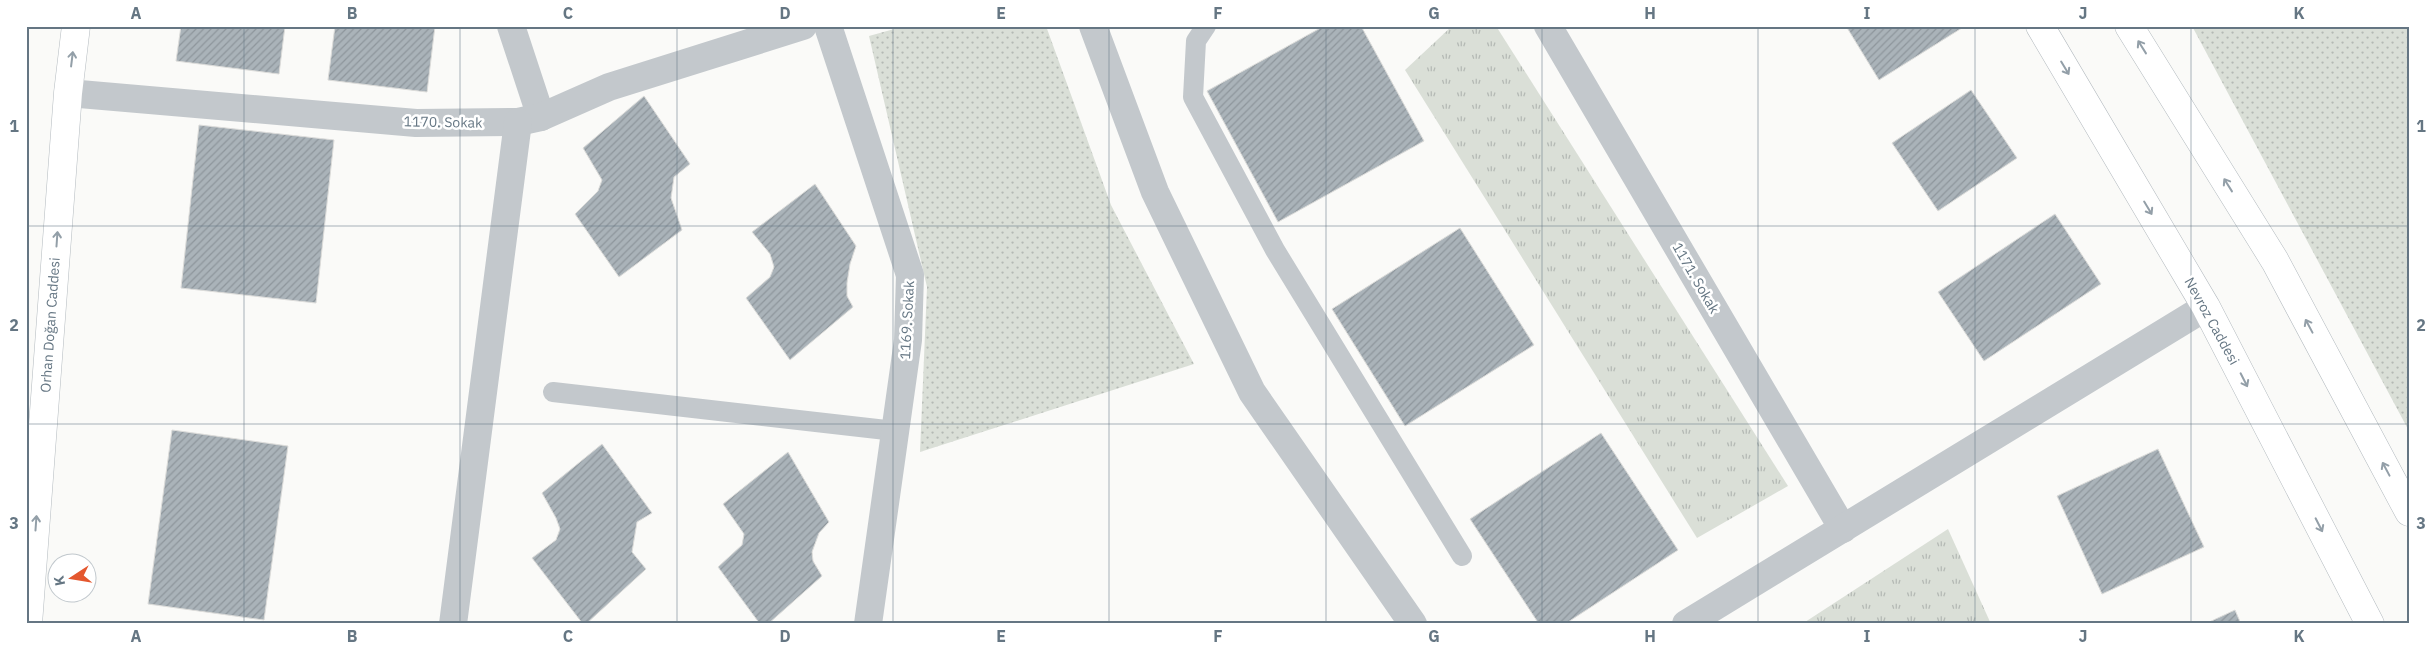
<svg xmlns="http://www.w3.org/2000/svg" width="2435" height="650" font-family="'IBM Plex Sans',sans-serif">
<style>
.grass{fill:url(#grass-tufts)}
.park{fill:url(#park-dots)}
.building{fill:url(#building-hatch);stroke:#dcdcda}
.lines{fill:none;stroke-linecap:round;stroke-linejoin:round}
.secondary-casing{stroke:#b3babf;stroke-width:29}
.lane{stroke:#c3c8cc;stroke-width:20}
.street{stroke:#c3c8cc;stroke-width:28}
.secondary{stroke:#fff;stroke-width:28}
.oneway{stroke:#939fa8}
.grid{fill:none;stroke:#657683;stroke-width:1;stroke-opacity:0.55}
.labels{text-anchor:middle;stroke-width:5;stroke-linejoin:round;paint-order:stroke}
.street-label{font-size:14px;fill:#657683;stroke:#fff}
.neatline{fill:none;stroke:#657683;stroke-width:2}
.grid-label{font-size:16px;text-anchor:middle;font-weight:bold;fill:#657683}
</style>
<defs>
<pattern id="grass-tufts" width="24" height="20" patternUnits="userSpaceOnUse" patternTransform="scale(1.25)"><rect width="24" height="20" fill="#dadfd7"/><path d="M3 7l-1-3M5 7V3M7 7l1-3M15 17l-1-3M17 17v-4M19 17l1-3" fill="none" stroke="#b4b9b4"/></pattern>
<pattern id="park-dots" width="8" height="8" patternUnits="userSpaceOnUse" patternTransform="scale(1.25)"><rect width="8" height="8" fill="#dadfd7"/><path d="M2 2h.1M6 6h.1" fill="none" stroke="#b4b9b4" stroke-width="1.8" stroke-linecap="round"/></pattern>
<pattern id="building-hatch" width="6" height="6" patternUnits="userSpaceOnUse" patternTransform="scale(1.25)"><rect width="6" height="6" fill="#aab3b9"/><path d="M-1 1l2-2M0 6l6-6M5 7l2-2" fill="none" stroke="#8e969c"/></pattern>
</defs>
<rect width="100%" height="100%" fill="#fafaf8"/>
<g class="grass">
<polygon points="1452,26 1496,26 1788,486 1697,538 1405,70"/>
<polygon points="1948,529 1991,624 1802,624"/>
</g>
<g class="park">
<polygon points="905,26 1046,26 1111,205 1194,364 920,452 927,287 869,36"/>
<polygon points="2192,26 2409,26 2409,431"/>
</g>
<g class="building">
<polygon points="181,26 285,26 279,74 176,61"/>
<polygon points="335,26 435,26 427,92 328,80"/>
<polygon points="1324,26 1361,26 1424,141 1278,222 1207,91"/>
<polygon points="1846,26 1965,26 1879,80"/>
<polygon points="1971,90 2017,158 1938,211 1892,143"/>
<polygon points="644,96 690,164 674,177 671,198 682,230 619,277 575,214 598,191 602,180 583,148"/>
<polygon points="199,125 334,140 316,303 181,288"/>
<polygon points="815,184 856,246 850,264 847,283 847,296 853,307 790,360 746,298 770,277 774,267 770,254 752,232"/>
<polygon points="2055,214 2101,284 1984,361 1938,292"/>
<polygon points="1460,228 1534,345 1405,426 1332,309"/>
<polygon points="172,430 288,446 264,620 148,604"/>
<polygon points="1601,433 1678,550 1565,624 1539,624 1470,519"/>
<polygon points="602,444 652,513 637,522 632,552 646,569 586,624 583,624 532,558 556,540 560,529 556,518 542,493"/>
<polygon points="2158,449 2204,547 2102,594 2057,496"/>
<polygon points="788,452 829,522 819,533 812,552 813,561 822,576 768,624 760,624 718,567 742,545 744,534 723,504"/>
<polygon points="2235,610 2241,624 2205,624"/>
</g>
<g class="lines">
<g class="secondary-casing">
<g id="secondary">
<polyline points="2040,26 2206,307 2370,624"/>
<polyline points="2129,26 2275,261 2409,512"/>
<polyline points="28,624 68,93 76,26"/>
</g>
</g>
<g class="lane">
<polyline points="1206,26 1196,41 1193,97 1275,250 1462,556"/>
<polyline points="553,392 895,431"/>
</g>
<g class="street">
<polyline points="511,26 541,117"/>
<polyline points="828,26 910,275 908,340 868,624"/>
<polyline points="1093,26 1155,192 1252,392 1413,624"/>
<polyline points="1548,26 1843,529"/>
<polyline points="68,93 416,123 518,122 541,117 609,87 803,26"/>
<polyline points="453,624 518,122"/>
<polyline points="1686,624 2206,307"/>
</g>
<use href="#secondary" class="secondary"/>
</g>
<defs><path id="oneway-shaft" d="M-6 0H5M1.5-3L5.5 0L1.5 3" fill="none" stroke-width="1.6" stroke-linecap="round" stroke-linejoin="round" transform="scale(1.25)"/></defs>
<g class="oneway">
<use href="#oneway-shaft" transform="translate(2142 47) rotate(-122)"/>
<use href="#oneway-shaft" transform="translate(72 59) rotate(-83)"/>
<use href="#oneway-shaft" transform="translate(2065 68) rotate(59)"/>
<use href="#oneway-shaft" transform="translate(2228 185) rotate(-122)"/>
<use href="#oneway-shaft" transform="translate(2148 208) rotate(59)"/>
<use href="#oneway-shaft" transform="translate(57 239) rotate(-86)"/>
<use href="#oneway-shaft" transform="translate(2309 326) rotate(-118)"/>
<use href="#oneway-shaft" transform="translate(2244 380) rotate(63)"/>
<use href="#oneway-shaft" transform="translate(2386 469) rotate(-118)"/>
<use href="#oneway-shaft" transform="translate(36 523) rotate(-86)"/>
<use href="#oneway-shaft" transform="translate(2319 525) rotate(63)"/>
</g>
<path class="grid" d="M244 26V624M460 26V624M677 26V624M893 26V624M1109 26V624M1326 26V624M1542 26V624M1758 26V624M1975 26V624M2191 26V624M26 226H2409M26 424H2409"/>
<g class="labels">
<g class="street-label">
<text transform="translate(443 122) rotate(1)" y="5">1170. Sokak</text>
<text transform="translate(1696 278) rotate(60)" y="5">1171. Sokak</text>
<text transform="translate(907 320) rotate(-87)" y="5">1169. Sokak</text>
<text transform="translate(2212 321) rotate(61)" y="5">Nevroz Caddesi</text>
<text transform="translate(50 325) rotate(-86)" y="5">Orhan Doğan Caddesi</text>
</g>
</g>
<rect width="2435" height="650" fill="none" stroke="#ffffff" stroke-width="55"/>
<g transform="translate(72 578) rotate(258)"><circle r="24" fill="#ffffff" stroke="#c1c8cd"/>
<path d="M0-4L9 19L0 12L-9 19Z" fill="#e4572e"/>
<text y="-8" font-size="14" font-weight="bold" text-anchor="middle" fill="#657683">K</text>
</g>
<rect x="28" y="28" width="2380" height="594" class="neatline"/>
<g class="grid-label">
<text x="136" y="19">A</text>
<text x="352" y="19">B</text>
<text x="568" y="19">C</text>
<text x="785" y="19">D</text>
<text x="1001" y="19">E</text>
<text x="1218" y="19">F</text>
<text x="1434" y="19">G</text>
<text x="1650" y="19">H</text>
<text x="1867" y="19">I</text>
<text x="2083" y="19">J</text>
<text x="2299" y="19">K</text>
<text x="14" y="132">1</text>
<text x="2421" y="132">1</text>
<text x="14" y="331">2</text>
<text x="2421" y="331">2</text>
<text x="14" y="529">3</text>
<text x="2421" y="529">3</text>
<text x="136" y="642">A</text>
<text x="352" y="642">B</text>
<text x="568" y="642">C</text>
<text x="785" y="642">D</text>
<text x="1001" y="642">E</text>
<text x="1218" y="642">F</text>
<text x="1434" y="642">G</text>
<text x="1650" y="642">H</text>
<text x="1867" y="642">I</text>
<text x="2083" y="642">J</text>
<text x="2299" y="642">K</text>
</g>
</svg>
